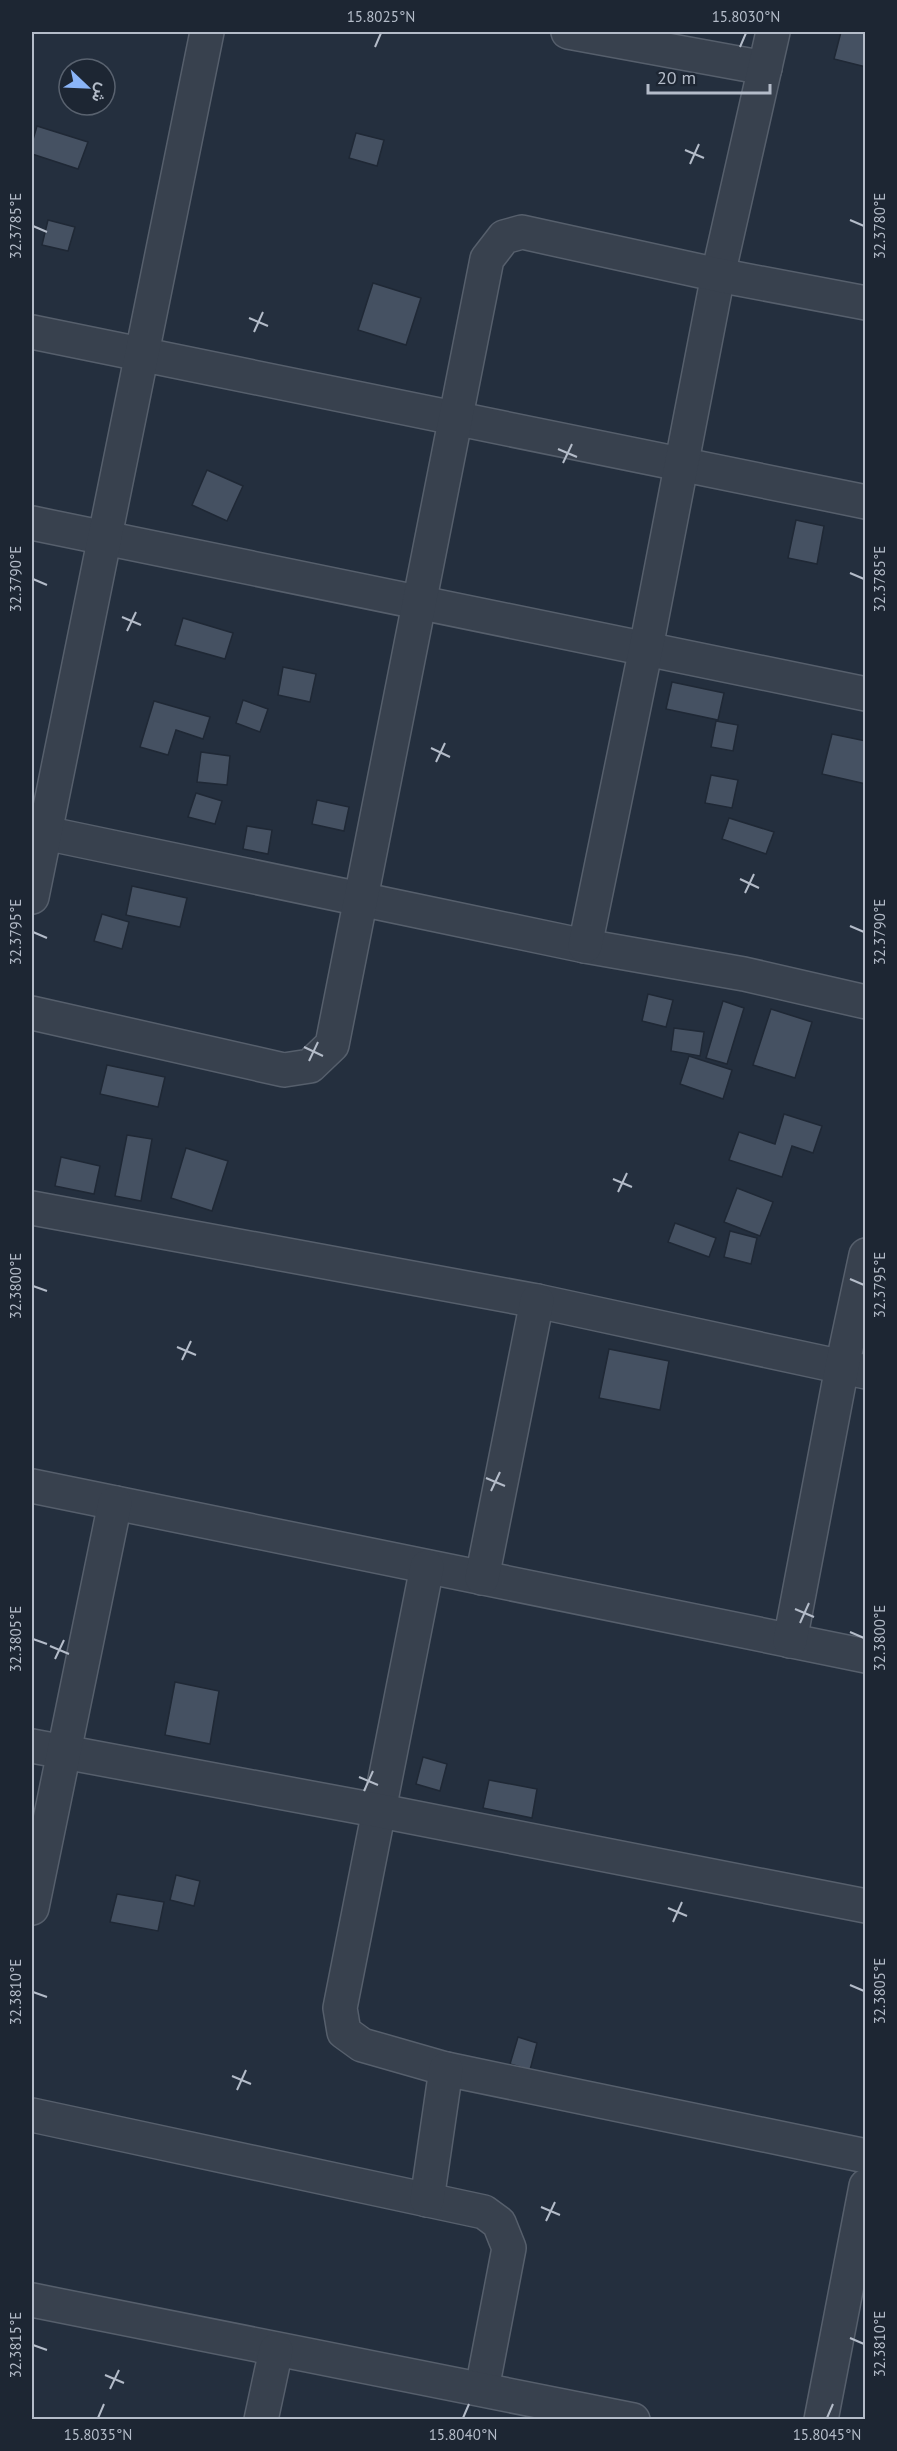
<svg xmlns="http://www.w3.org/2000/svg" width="897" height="2451" font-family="'PT Sans',Vazirmatn,sans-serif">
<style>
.building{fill:#455162;stroke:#1f2835;stroke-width:1.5}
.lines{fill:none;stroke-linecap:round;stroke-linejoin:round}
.minor-casing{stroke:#565f6c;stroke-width:36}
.minor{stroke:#38414e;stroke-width:33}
.ticks{fill:none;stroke:#b4bcc9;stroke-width:2}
.neatline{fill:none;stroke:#b4bcc9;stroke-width:2}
.ticks-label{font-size:15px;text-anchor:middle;fill:#b4bcc9}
</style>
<rect width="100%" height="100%" fill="#242f3e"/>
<g class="building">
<polygon points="841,32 866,32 866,67 834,59"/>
<polygon points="37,126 88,142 78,169 32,154 32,143"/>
<polygon points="356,133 384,140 377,166 349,158"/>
<polygon points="48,220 75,227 68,251 42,245"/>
<polygon points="373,283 421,298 406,345 358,330"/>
<polygon points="207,470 243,486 227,521 192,505"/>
<polygon points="796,520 824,526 817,564 788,558"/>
<polygon points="183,618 233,633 225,659 175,645"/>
<polygon points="283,667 316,674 310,702 278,695"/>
<polygon points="672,682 724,693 718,720 666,709"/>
<polygon points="243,700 268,709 260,732 236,723"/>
<polygon points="154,701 210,717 203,739 176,730 168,755 140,747"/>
<polygon points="716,721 738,725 733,751 711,747"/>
<polygon points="832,734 866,741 866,784 822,774"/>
<polygon points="201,752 230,756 227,785 197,782"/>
<polygon points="711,775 738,780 732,808 705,803"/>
<polygon points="196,793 222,801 215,824 188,817"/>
<polygon points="317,800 349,807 344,831 312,824"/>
<polygon points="729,818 774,832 766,854 722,839"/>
<polygon points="247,826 272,830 268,854 243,849"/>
<polygon points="132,886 187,898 180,927 126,915"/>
<polygon points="102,914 129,922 122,949 94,941"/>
<polygon points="648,994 673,1000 666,1027 642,1021"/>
<polygon points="723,1001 744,1008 727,1064 706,1058"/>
<polygon points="771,1009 812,1022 795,1078 753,1065"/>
<polygon points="674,1028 704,1032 700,1056 671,1051"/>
<polygon points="689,1056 732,1070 723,1099 680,1084"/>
<polygon points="107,1065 165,1077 158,1107 100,1094"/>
<polygon points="784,1114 822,1126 813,1153 792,1146 782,1177 729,1160 739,1132 775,1144"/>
<polygon points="127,1135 152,1139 141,1201 115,1196"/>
<polygon points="186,1148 228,1161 212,1211 171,1198"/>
<polygon points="61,1157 100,1166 94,1194 55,1186"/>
<polygon points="737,1188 773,1202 760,1236 724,1222"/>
<polygon points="675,1223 716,1238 709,1257 668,1242"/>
<polygon points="730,1231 757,1238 751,1264 724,1257"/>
<polygon points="609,1349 669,1361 660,1410 599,1398"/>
<polygon points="175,1682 219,1691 210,1744 165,1735"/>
<polygon points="423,1757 447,1764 440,1791 416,1784"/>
<polygon points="489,1780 537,1789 532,1818 483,1808"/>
<polygon points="176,1875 200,1881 194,1906 170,1900"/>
<polygon points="117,1894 164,1902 158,1931 110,1922"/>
<polygon points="518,2037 537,2043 530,2070 510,2064"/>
</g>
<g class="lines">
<g class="minor-casing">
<g id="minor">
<polyline points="568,32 765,68"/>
<polyline points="32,332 866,502"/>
<polyline points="32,523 866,694"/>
<polyline points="45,833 585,946 744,974 866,1002"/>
<polyline points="32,897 207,32"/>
<polyline points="585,946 646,648 718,275 773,32"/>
<polyline points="32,1013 284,1070 310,1066 332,1045 487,259 504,237 522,232 718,275 866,303"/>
<polyline points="32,1208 537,1301 866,1372"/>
<polyline points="32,1486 866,1656"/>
<polyline points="427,1567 340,2008 344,2032 362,2045 446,2069 866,2156"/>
<polyline points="482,1578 537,1301"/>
<polyline points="790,1641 842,1367 866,1255"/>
<polyline points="32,1746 381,1811 866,1906"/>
<polyline points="32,1908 115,1503"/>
<polyline points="32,2115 484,2212 499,2223 509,2248 482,2389"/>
<polyline points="427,2200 446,2069"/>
<polyline points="32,2300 633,2420"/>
<polyline points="261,2420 276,2350"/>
<polyline points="821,2420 866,2186"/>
</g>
</g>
<use href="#minor" class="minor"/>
</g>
<path class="ticks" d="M375 47 381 33M740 47 746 33M685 150 704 158M690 164 699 144M850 220 864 226M33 226 47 232M249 318 268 326M254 332 263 312M558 449 577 457M563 463 572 444M850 573 864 579M33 579 47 585M122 617 141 625M127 631 136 612M431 748 450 757M436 762 445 743M740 879 759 888M745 893 754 874M850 926 864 932M33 932 47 938M304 1047 323 1056M309 1061 318 1042M613 1179 632 1187M618 1192 627 1173M850 1279 864 1285M33 1286 47 1291M177 1347 196 1355M182 1360 191 1341M486 1478 505 1486M491 1491 500 1472M795 1609 814 1617M800 1623 809 1603M850 1632 864 1638M33 1639 47 1644M50 1646 69 1654M55 1659 64 1640M359 1777 378 1785M364 1791 373 1771M668 1908 687 1916M673 1922 682 1902M850 1985 864 1991M33 1992 47 1997M232 2076 251 2084M237 2090 246 2070M541 2207 560 2215M546 2221 555 2202M850 2338 864 2344M33 2345 47 2350M105 2375 124 2383M110 2389 119 2370M98 2418 104 2404M463 2418 469 2404M827 2418 833 2404"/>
<rect width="897" height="2451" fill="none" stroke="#1d2633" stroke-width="66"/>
<g transform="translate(87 87) rotate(113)"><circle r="28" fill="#1d2633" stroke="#59626f" stroke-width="1.5"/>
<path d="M0-4.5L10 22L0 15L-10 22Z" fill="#8ab4f8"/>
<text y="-9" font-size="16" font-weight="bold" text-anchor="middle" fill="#b4bcc9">ش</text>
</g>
<path d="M648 84v9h122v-9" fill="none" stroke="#b4bcc9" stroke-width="3"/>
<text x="657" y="84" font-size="18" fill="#b4bcc9" stroke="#1d2633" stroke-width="4.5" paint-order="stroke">20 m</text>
<rect x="33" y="33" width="831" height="2385" class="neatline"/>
<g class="ticks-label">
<text x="381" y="22">15.8025°N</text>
<text x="746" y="22">15.8030°N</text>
<text transform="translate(880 226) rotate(-90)" y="5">32.3780°E</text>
<text transform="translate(16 226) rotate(-90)" y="5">32.3785°E</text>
<text transform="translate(880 579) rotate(-90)" y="5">32.3785°E</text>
<text transform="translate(16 579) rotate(-90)" y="5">32.3790°E</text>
<text transform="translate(880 932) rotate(-90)" y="5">32.3790°E</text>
<text transform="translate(16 932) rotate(-90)" y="5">32.3795°E</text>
<text transform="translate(880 1285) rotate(-90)" y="5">32.3795°E</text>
<text transform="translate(16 1286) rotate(-90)" y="5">32.3800°E</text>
<text transform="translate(880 1638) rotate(-90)" y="5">32.3800°E</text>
<text transform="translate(16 1639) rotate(-90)" y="5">32.3805°E</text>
<text transform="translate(880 1991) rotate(-90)" y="5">32.3805°E</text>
<text transform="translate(16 1992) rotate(-90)" y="5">32.3810°E</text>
<text transform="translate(880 2344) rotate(-90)" y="5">32.3810°E</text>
<text transform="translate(16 2345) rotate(-90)" y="5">32.3815°E</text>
<text x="98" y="2440">15.8035°N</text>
<text x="463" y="2440">15.8040°N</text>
<text x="827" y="2440">15.8045°N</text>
</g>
</svg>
